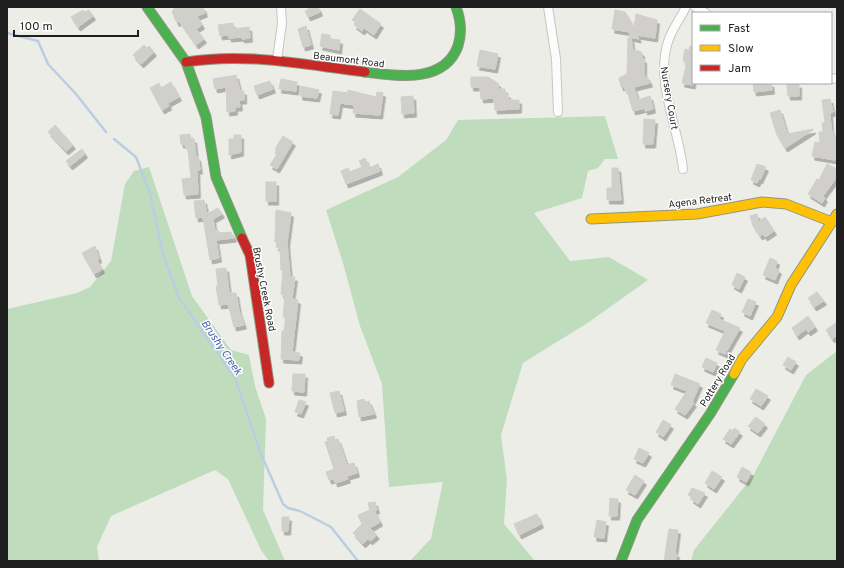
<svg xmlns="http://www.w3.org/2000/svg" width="844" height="568" font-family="Overpass,sans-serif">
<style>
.forest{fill:#bfddbd}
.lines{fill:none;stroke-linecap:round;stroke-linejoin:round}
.stream{stroke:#bbcee1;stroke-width:2.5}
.building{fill:#d0cfcb;stroke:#d0cfc9;filter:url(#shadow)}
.street-casing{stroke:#c6c6c4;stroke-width:10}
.fast-casing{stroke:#8f987f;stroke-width:11}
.slow-casing{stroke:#8f987f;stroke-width:11}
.jam-casing{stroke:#8f987f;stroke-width:11}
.street{stroke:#fcfcfc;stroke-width:8}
.fast{stroke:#4caf50;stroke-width:9}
.slow{stroke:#ffc107;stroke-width:9}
.jam{stroke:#c62828;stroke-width:9}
.labels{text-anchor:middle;stroke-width:3;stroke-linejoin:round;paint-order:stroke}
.street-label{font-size:10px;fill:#1f1f1f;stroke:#fff}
.water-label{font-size:11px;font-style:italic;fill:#4960b0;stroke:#fff}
</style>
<defs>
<filter id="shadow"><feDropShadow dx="2.5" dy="4" stdDeviation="0" flood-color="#0004"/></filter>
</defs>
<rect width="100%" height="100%" fill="#edede8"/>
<g class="forest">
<polygon points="605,116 618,159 605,159 598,168 588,171 582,198 534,213 570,261 609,257 648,280 589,322 523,363 501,435 507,480 504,524 535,561 410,561 437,532 431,538 443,482 389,487 382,384 360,326 343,263 326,210 398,177 446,140 458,120"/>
<polygon points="149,167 192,296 231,350 249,355 255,386 266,419 263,510 285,561 269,561 261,550 228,479 215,470 111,516 97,547 99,561 7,561 7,309 77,293 90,287 111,261 125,184 134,171"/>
<polygon points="837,351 837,561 691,561 694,550 753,476 806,375"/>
</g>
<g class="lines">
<g class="stream">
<polyline points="7,33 38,41 48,64 76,94 106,132"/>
<polyline points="114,139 136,157 150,194 163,254 179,298 235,378 261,454 283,504 288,508 300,511 331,527 358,561"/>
</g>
</g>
<g class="building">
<polygon points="175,7 203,7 205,13 197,16 202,25 196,29 204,39 196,45 179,21 177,23 172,12"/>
<polygon points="308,7 318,7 320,12 308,17 305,11 309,9"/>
<polygon points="360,9 381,24 374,35 364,28 362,31 354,25 356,23 352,20"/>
<polygon points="83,10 85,12 89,10 93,16 78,27 71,17"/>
<polygon points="615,10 625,12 634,28 636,14 657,20 655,38 637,35 639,39 629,37 630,32 612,29"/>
<polygon points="233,23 234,29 249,27 250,38 242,39 242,37 229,38 228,35 220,36 218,25"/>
<polygon points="306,26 311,45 303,47 298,29"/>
<polygon points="322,34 330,35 330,39 340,40 339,50 320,46"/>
<polygon points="628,38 631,38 633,51 640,51 642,53 642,59 644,59 644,77 647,76 650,83 634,87 638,100 650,96 653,109 645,111 645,108 633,111 627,90 625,90 624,86 621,87 619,78 627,74"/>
<polygon points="144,45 147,48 149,46 154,52 141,64 133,55"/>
<polygon points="690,46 693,47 693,85 682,83 687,62 683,61 685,49 689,50"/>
<polygon points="480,50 498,54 495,69 477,66"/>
<polygon points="236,75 240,91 244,91 244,100 239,100 240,107 235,107 235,111 227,112 226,87 215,89 213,79"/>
<polygon points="471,77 488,77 499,84 498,89 505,89 505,94 508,94 508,100 519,100 519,109 495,110 494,98 481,99 480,87 471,87"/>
<polygon points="281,79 297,82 296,91 279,89"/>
<polygon points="270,81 273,89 257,95 254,86"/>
<polygon points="171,82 179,97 168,103 169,106 162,110 150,88 159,83 161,88"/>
<polygon points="753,83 771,83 772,90 754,92"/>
<polygon points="787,84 799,84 799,96 788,96"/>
<polygon points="301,86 319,90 317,98 300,96"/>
<polygon points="348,90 376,97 377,92 383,93 380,115 353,113 354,105 340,103 338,115 330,114 333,91 348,93"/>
<polygon points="413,96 414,113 402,114 401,97"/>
<polygon points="830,99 833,112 830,113 831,129 837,144 837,156 835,160 812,156 815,142 820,143 819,132 823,132 822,123 825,123 822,100"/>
<polygon points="780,110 787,134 813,129 813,130 785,148 777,135 770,113"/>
<polygon points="644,119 655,120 653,144 643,144"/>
<polygon points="55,125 73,145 66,151 48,132"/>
<polygon points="190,134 191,139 194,139 196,157 198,157 200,170 197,170 198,194 184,195 182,179 191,178 188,149 186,149 185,144 181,144 180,135"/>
<polygon points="234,135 241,135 241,152 229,155 229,139 234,139"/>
<polygon points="283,136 293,142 277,169 270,165 277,154 275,153 277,150 275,149"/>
<polygon points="82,149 85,154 70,166 66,161"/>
<polygon points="365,158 369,168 378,164 380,171 346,184 341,171 348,168 350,172 362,167 359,161"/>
<polygon points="757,164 766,167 760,180 759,179 757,183 751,180"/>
<polygon points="827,164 837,169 837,177 823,196 825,198 822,203 808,194 817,179 819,180"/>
<polygon points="612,168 618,168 621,200 607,200 607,188 612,188"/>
<rect x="266" y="182" width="10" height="19"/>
<polygon points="204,200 207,214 218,208 222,214 213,219 215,231 219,231 219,233 231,232 234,238 216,240 219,258 210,260 203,217 196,218 194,201"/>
<polygon points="276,210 291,213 287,243 290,277 295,277 292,299 298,300 292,352 300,353 299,360 281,359 282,331 284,331 286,317 283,317 285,295 281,294 283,270 281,270 280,248 276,247 277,242 275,242"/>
<polygon points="757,214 759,222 765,217 774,231 765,237 763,234 760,236 753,226 750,216"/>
<polygon points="95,246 99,259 97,260 102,269 94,274 82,253"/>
<polygon points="770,258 777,261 775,268 779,270 775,280 763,275"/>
<polygon points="226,268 229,292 231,293 236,293 239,311 244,325 234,327 228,304 219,305 216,286 218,286 216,269"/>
<polygon points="737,273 745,277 739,289 732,285"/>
<polygon points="817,292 824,301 814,307 808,298"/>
<polygon points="748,299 756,302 750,316 742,312"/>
<polygon points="712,310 721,314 719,319 740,328 725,354 716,350 725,331 706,323"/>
<polygon points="808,316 815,327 808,332 806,329 797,336 792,328"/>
<polygon points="837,322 837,335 832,339 826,330"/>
<polygon points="788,357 796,362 791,370 783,365"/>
<polygon points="706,358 717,363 713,372 702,367"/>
<polygon points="293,374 305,374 304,392 292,391"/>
<polygon points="675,374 700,384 692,402 694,403 685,415 675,409 687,391 671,385"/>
<polygon points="756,389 768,396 761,406 750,399"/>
<polygon points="339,391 344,411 335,413 330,393"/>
<polygon points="364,399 365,402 369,401 374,414 359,417 357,401"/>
<polygon points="299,400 306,402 301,414 295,412"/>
<polygon points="756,417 765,424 758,433 748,426"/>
<polygon points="663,420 671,425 663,437 656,432"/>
<polygon points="734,428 740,432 731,444 723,439 730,429 733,431"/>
<polygon points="334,436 335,440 338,439 347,465 354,463 357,473 347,476 348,479 335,483 334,479 329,480 326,472 334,469 325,442 328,441 327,438"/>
<polygon points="639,448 649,453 643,463 634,459"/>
<polygon points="742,467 751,472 746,482 737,477"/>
<polygon points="712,471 722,477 714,489 705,483"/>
<polygon points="635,475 644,481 635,495 626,490"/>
<polygon points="692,488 705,493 698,504 691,499 692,497 688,495"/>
<polygon points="610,498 618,499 617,516 609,516"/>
<polygon points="375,502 377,510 374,510 380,522 370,528 377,535 370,541 368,539 363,544 353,533 362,524 358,515 370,510 368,503"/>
<polygon points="537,514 541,524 519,535 514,524"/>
<polygon points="282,517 289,517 288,531 282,531"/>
<polygon points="597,520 606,522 604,538 594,537"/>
<polygon points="669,529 678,530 675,553 677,554 676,561 664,561"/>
</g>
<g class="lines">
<g class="street-casing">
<g id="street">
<polyline points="548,7 556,59 558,112"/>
<polyline points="695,7 706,13"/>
<polyline points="277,60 282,23 281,7"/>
<polyline points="831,78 837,79"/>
<path d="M683 169C679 130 656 84 667 45 670 32 680 19 686 7"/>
</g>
</g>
<g class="fast-casing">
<g id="fast">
<polyline points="147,7 186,62 206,117 216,177 242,238"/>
<path d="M365 72C397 76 444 84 458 46 462 33 461 20 456 7"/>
<polyline points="621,561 637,520 710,414 734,374"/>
</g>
</g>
<g class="slow-casing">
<g id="slow">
<polyline points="591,219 697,214 762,202 786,204 832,222"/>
<polyline points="734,374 742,359 777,317 791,285 837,214"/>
</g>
</g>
<g class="jam-casing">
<g id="jam">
<path d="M186 62C247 52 305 65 365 72"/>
<polyline points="242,238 250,255 269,383"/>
</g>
</g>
<use href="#street" class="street"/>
<use href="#fast" class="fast"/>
<use href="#slow" class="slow"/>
<use href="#jam" class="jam"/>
</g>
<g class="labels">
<g class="street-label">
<text transform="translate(349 59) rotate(7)" y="4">Beaumont Road</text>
<text transform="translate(670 98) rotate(80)" y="4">Nursery Court</text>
<text transform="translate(700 200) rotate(-7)" y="4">Agena Retreat</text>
<text transform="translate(265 289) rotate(79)" y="4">Brushy Creek Road</text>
<text transform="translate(717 380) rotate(-59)" y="4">Pottery Road</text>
</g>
<g class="water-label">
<text transform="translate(222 347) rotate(56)" y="4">Brushy Creek</text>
</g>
</g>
<rect width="844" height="568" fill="none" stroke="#1f1f1f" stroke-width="16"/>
<rect x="692" y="12" width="140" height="72" fill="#ffffff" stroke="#a5a5a5"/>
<rect x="700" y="25" width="20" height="6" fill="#4caf50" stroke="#a5a5a5"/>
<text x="728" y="32" font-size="12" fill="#1f1f1f">Fast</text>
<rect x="700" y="45" width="20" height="6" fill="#ffc107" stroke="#a5a5a5"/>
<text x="728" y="52" font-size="12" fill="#1f1f1f">Slow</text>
<rect x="700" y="65" width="20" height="6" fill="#c62828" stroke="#a5a5a5"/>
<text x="728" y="72" font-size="12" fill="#1f1f1f">Jam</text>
<path d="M14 30v6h124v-6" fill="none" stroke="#1f1f1f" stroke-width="2"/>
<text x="20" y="30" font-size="12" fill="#1f1f1f" stroke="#ffffff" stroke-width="3" paint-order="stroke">100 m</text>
</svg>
